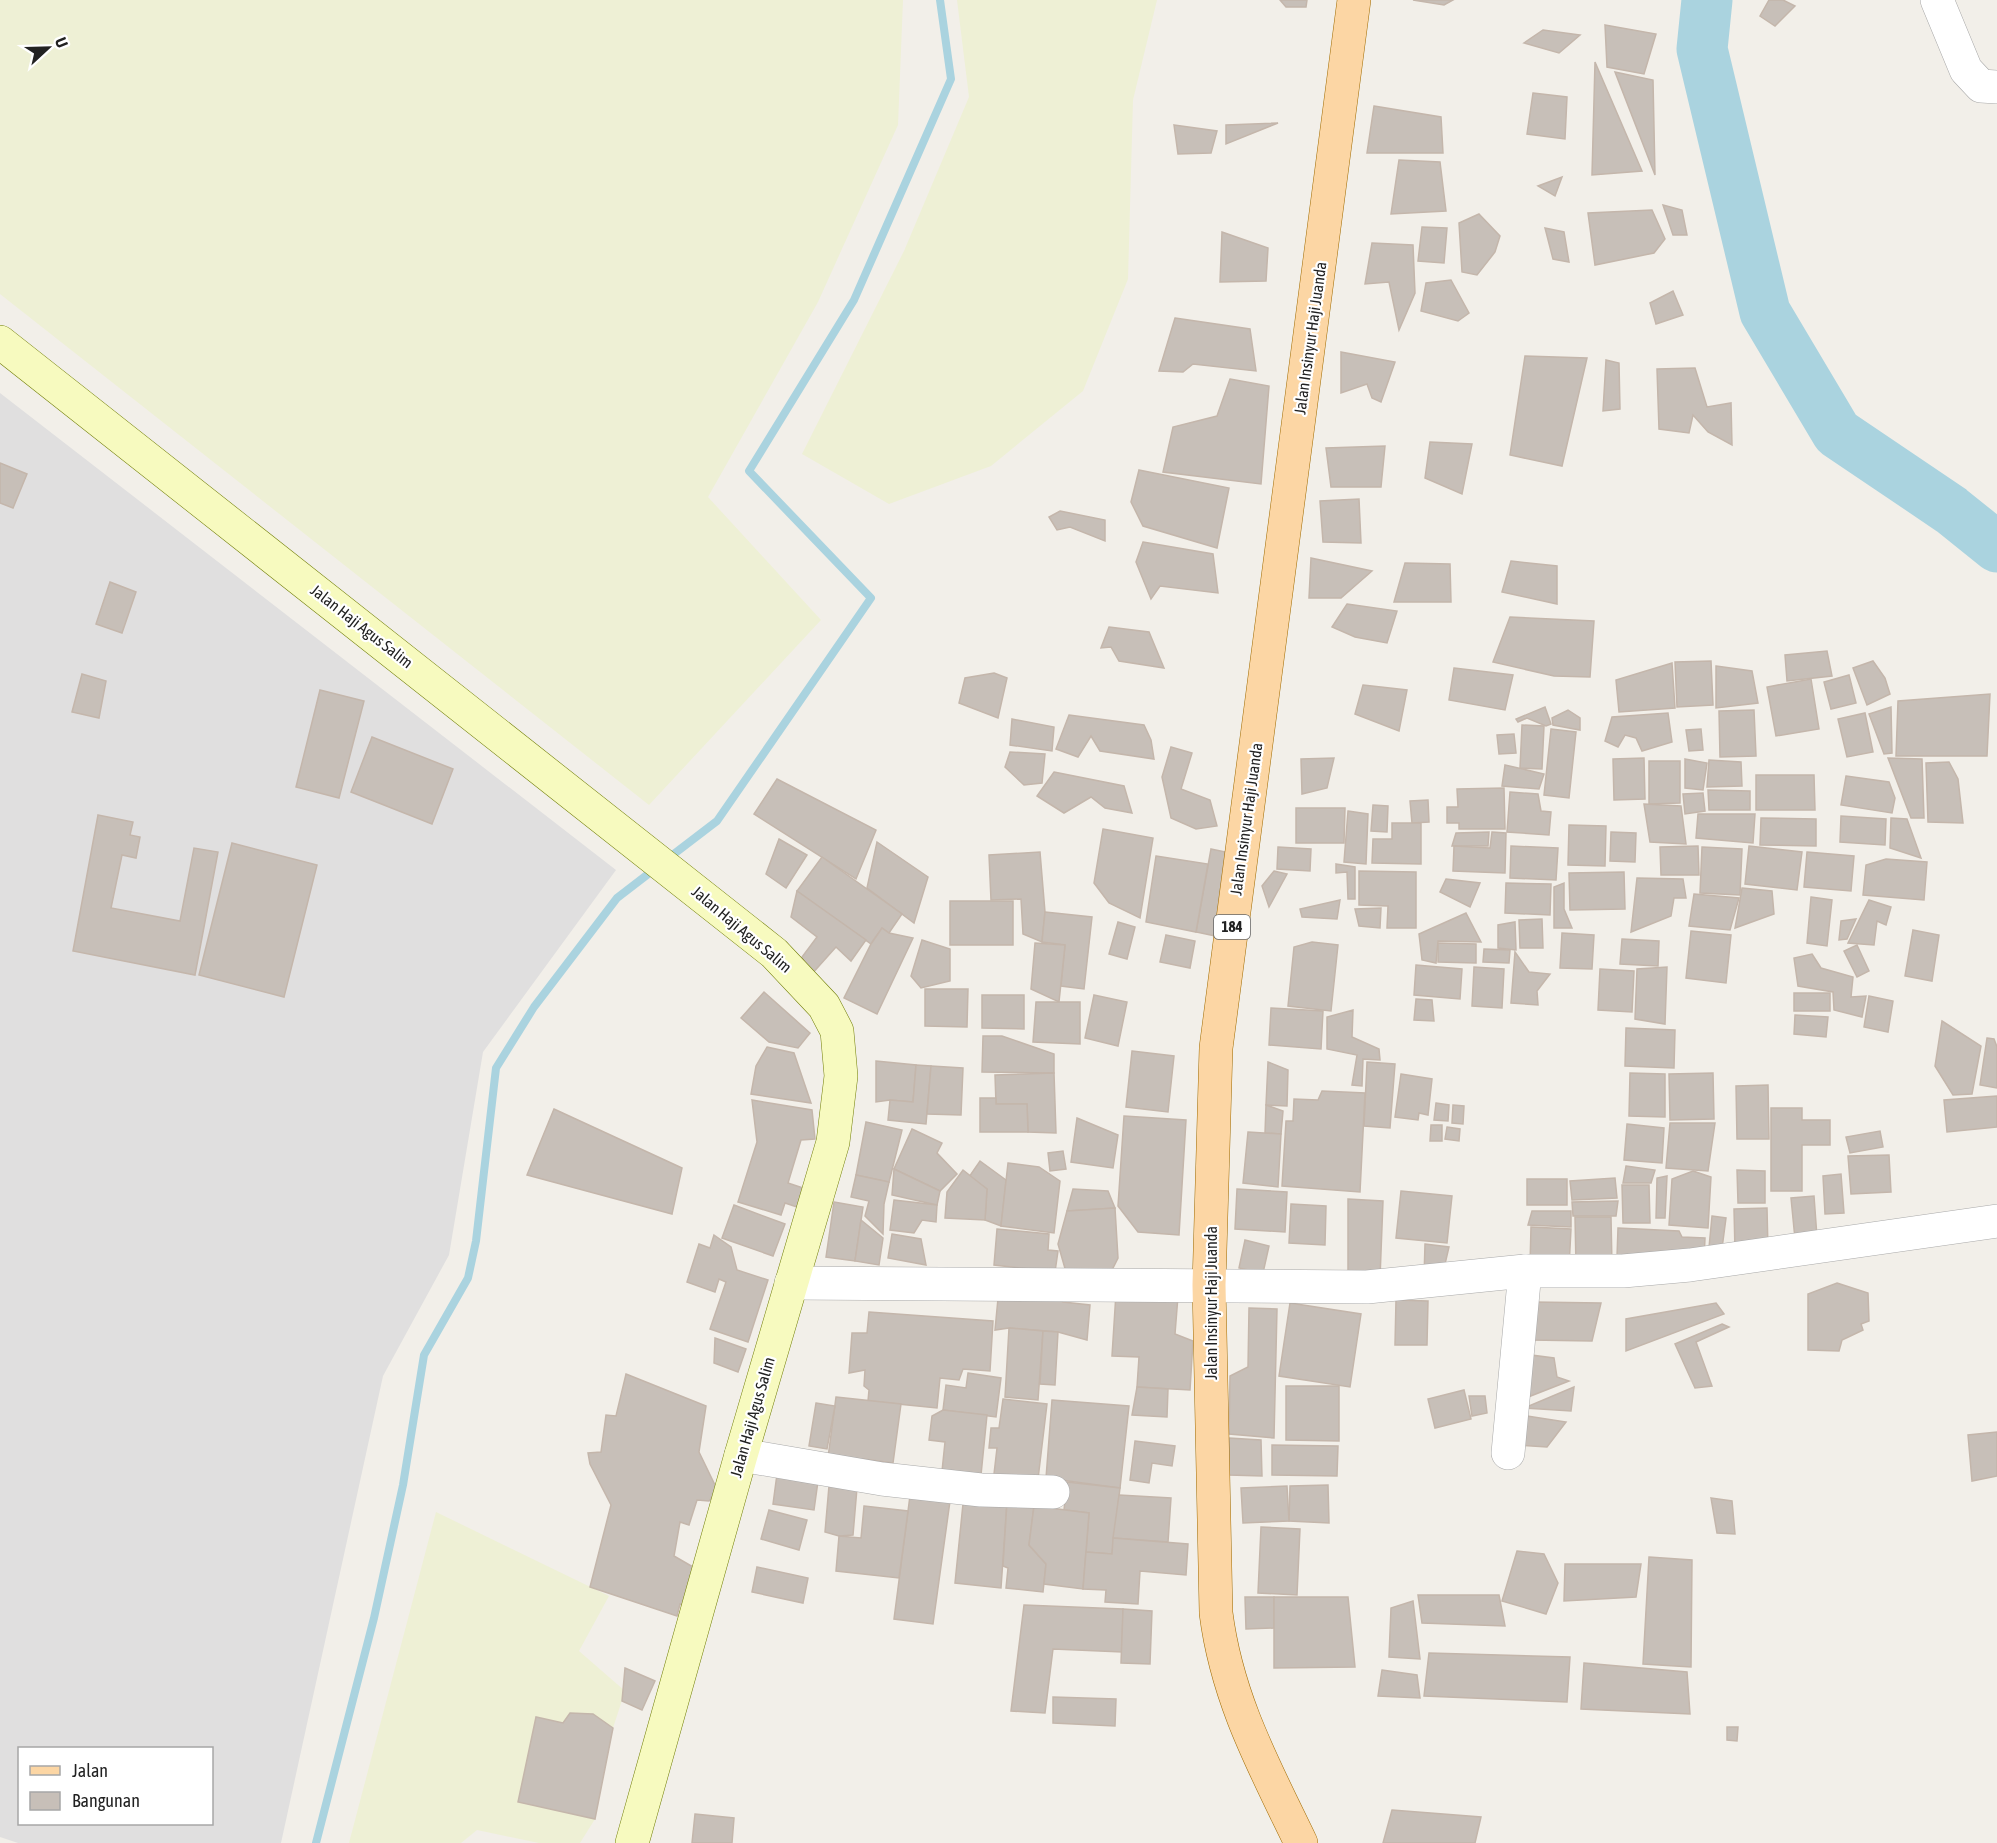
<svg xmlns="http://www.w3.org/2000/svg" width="1997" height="1843" font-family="'Asap Condensed',sans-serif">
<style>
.residential{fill:#e0dfdf;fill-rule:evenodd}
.farmland{fill:#eef0d5}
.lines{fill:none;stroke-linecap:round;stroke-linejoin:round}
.stream{stroke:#aad3df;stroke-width:8}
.river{stroke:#aad3df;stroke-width:51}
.building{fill:#c7bfb8;stroke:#c4b6ab;stroke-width:1.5}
.street-casing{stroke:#a9a9a9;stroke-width:34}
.secondary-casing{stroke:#707d05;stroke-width:34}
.primary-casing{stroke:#a06b00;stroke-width:34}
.street{stroke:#fff;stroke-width:33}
.secondary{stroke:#f7fabf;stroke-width:33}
.primary{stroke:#fcd6a4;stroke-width:33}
.labels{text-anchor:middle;stroke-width:4.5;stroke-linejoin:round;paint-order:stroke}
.shield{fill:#fff;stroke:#646464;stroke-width:1.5}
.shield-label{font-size:15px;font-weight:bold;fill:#222}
.street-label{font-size:16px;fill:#222;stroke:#fff}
</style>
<rect width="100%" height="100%" fill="#f2efe9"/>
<path class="residential" d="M0 393 616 870 483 1052 449 1255 383 1376 281 1843H18L0 1837ZM20 1748H212V1824H20Z"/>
<g class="farmland">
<polygon points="0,0 903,0 898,125 818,302 708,497 821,620 649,805 0,294"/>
<polygon points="957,0 1157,0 1133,100 1128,279 1083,391 991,466 889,504 802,454 904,251 969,97"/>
<polygon points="436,1512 609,1596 579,1651 625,1691 613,1728 595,1819 580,1843 539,1843 477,1830 461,1843 349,1843"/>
</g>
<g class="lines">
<g class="stream">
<polyline points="666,860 717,821 871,598 749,471 854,300 951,79 940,0"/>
<polyline points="316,1843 374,1618 403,1485 424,1355 468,1278 476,1241 496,1068 534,1007 617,898 656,868"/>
</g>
<polyline class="river" points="1707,0 1702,49 1765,312 1837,433 1951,510 1997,547"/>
</g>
<g class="building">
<polygon points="1280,0 1307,0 1306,7 1286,7"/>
<polygon points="1413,0 1453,0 1444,5"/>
<polygon points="1769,0 1783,0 1795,6 1775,26 1760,16"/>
<polygon points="1605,25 1656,34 1644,74 1607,67"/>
<polygon points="1543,30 1580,35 1559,53 1524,43"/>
<polygon points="1595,62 1642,171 1592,175"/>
<polygon points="1615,72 1653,80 1655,175"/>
<polygon points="1533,93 1567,97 1565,139 1527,134"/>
<polygon points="1374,106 1441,117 1443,153 1367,153"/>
<polygon points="1278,123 1226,144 1226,125"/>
<polygon points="1174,125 1217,131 1211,153 1178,154"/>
<polygon points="1399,160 1440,162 1446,211 1391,214"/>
<polygon points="1562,177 1555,196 1538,186"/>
<polygon points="1663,205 1682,210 1687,235 1673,235"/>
<polygon points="1652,210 1665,239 1654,253 1595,265 1588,213"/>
<polygon points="1479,214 1500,236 1495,252 1477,275 1462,272 1459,223"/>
<polygon points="1422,227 1447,228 1444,263 1418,261"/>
<polygon points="1545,228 1564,232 1569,262 1553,259"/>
<polygon points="1222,232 1268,248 1266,281 1220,282"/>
<polygon points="1372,243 1413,245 1415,293 1399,330 1389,282 1365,284"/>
<polygon points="1451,280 1469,313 1458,321 1421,311 1426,283"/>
<polygon points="1673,291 1683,315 1656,324 1650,303"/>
<polygon points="1175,318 1250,329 1256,371 1193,364 1183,372 1159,371"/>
<polygon points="1341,352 1395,362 1381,402 1372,398 1367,384 1341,393"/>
<polygon points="1525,356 1587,358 1562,466 1510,455"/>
<polygon points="1606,360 1619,363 1620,409 1603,411"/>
<polygon points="1695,368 1707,407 1731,403 1732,445 1708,432 1693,415 1689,433 1659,429 1657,369"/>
<polygon points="1230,379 1269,386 1261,484 1163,472 1173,427 1217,416"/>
<polygon points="1430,442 1472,444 1462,494 1425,478"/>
<polygon points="1385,446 1381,487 1331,487 1326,448"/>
<polygon points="0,463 27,474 13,508 0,503"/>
<polygon points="1139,470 1229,488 1217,548 1143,526 1131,502"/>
<polygon points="1359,499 1361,543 1323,542 1320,501"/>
<polygon points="1060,511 1105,520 1105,541 1070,527 1057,530 1049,517"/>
<polygon points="1143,542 1213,554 1218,593 1160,586 1151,599 1136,562"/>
<polygon points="1311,558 1372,571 1341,598 1309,598"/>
<polygon points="1511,561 1557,566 1557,604 1502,592"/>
<polygon points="1405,563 1450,564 1451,602 1394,602"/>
<polygon points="110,582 136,592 122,633 96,624"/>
<polygon points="1347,604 1397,611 1387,643 1355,637 1332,627"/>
<polygon points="1510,617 1594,621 1590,677 1554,676 1493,662"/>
<polygon points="1109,627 1149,632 1164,668 1119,661 1111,647 1101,648"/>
<polygon points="1827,651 1832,676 1787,681 1785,655"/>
<polygon points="1711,661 1713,705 1677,707 1675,662"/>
<polygon points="1873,661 1885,678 1890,694 1867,705 1853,668"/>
<polygon points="1672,663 1675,708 1619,712 1616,680"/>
<polygon points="1716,666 1752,671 1758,703 1716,708"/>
<polygon points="1454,668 1513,675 1505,710 1449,700"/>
<polygon points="994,673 1007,678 998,718 959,703 965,678"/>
<polygon points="82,674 106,681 99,718 72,712"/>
<polygon points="1849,675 1856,703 1831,709 1824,682"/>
<polygon points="1811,679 1819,729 1776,736 1767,687"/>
<polygon points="1363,685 1407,690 1399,731 1355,714"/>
<polygon points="320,690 364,701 339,798 296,787"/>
<polygon points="1990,694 1987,756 1896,756 1898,701"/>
<polygon points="1545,707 1551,724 1546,726 1527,718 1518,722 1516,719"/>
<polygon points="1891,707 1892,753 1884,754 1869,714"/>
<polygon points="1568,710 1580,718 1580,730 1553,725 1552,718"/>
<polygon points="1754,710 1756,756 1720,757 1719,711"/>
<polygon points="1668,713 1672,742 1642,751 1636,738 1625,735 1618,747 1605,741 1612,717"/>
<polygon points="1865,713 1873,752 1847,757 1838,719"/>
<polygon points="1069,715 1144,725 1151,740 1154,759 1100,751 1091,736 1078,757 1056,749"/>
<polygon points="1012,719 1054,727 1052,751 1010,745"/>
<polygon points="1522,725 1544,726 1542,769 1520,768"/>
<polygon points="1551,729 1576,732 1569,798 1544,795"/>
<polygon points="1701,729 1703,750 1689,751 1686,730"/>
<polygon points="1514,734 1516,753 1499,754 1497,735"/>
<polygon points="372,737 453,769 432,824 351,792"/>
<polygon points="1171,747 1192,753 1181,789 1210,800 1217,826 1196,829 1171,818 1162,777"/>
<polygon points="1010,752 1045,754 1042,783 1024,785 1005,767"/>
<polygon points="1334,758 1327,788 1302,794 1301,759"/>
<polygon points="1644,758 1645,799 1614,800 1613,759"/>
<polygon points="1888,758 1922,759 1924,818 1911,818"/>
<polygon points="1685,759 1707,763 1703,790 1685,788"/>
<polygon points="1709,760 1741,762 1742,786 1707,787"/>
<polygon points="1649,761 1680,761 1680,803 1649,804"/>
<polygon points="1949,762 1958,779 1963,823 1928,822 1926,763"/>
<polygon points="1505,765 1544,774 1539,789 1502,786"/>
<polygon points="1054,772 1124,786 1132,813 1105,808 1091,797 1064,813 1037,796"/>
<polygon points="1756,775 1814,775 1815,810 1756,810"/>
<polygon points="1846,776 1889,782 1895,798 1892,813 1841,805"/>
<polygon points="777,779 876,830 856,879 754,814"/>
<polygon points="1504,788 1505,829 1459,829 1459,823 1447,823 1447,807 1458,807 1457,789"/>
<polygon points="1708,790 1750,791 1750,810 1709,810"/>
<polygon points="1510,792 1538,794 1541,811 1551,812 1549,835 1507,832"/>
<polygon points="1703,793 1705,811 1685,814 1683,794"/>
<polygon points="1428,800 1429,822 1412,823 1410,801"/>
<polygon points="1644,804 1681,806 1686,844 1650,842"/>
<polygon points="1373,805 1388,806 1387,832 1371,831"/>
<polygon points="1296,808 1345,808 1344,843 1296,843"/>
<polygon points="1348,811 1368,814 1366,864 1344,862"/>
<polygon points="1698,814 1755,814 1753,843 1696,838"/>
<polygon points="98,815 133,822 130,835 140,837 136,858 122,855 111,908 180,921 194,848 218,852 195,975 73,951"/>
<polygon points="1841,816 1886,819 1885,845 1840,842"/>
<polygon points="1761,818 1816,819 1816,846 1760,845"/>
<polygon points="1891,818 1907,819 1921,858 1890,848"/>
<polygon points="1392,823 1421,823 1421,864 1372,863 1373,839 1392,839"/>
<polygon points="1569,825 1606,826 1605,866 1568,865"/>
<polygon points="1103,829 1153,838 1140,918 1109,903 1094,883"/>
<polygon points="1489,832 1488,846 1452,846 1456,833"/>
<polygon points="1492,832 1506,833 1505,873 1453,871 1454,846 1490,848"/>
<polygon points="1611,832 1636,833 1635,862 1610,861"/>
<polygon points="779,839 807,855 786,888 766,874"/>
<polygon points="877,842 928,877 914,923 867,888"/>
<polygon points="232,843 317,865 284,997 199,975"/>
<polygon points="1511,846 1558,848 1556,880 1510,878"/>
<polygon points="1698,846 1699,875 1661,875 1660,847"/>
<polygon points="1749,846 1802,852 1797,890 1745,884"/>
<polygon points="1278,847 1311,849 1310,871 1277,869"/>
<polygon points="1702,847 1742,849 1740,895 1700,893"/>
<polygon points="1211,849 1240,855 1225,938 1196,932"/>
<polygon points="1040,852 1045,912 1042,942 1023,934 1021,899 991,900 989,855"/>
<polygon points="1807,852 1854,856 1851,891 1804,887"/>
<polygon points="1156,856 1208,864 1196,932 1146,922"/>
<polygon points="822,857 902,914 889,933 882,928 871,944 797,891"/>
<polygon points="1886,859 1927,862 1924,900 1863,895 1866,865"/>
<polygon points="1336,864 1355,867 1355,899 1348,899 1347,872 1336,873"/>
<polygon points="1274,871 1287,874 1269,907 1262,886"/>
<polygon points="1359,871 1416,872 1416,928 1387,928 1388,906 1359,905"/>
<polygon points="1624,872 1625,909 1570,910 1569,873"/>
<polygon points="1637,878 1683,879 1686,898 1674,898 1671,916 1631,932"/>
<polygon points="1446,879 1480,883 1470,907 1440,892"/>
<polygon points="1506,883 1551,884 1550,915 1505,913"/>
<polygon points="1564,883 1564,909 1572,928 1554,928 1554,887"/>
<polygon points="1742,888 1772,891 1774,914 1735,928"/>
<polygon points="797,891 866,940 851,961 836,947 811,975 802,957 817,937 791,917"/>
<polygon points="1694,894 1739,898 1730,930 1689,926"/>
<polygon points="1811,897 1832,900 1827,946 1807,943"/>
<polygon points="1340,900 1337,919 1302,917 1300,909"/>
<polygon points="1869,900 1891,907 1886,925 1877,921 1874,945 1848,943"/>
<rect x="950" y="901" width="63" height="44"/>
<polygon points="1381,908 1380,928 1359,926 1355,909"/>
<polygon points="1045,912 1092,917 1084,989 1061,986 1065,945 1042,942"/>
<polygon points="1466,913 1481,942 1438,941 1436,963 1422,960 1419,934"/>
<polygon points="1542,919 1543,948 1520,948 1519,920"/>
<polygon points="1856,919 1847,939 1839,940 1841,921"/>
<polygon points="1118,922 1135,927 1127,959 1109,954"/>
<polygon points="1515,922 1516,950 1498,948 1498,925"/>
<polygon points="882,928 889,933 913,938 877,1014 844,998 871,944"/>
<polygon points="1913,930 1939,935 1932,981 1905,976"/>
<polygon points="1691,931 1731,935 1726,983 1686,978"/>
<polygon points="1562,933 1594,935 1592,969 1560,968"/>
<polygon points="1166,935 1195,941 1190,968 1160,962"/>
<polygon points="1622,939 1659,941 1658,966 1620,964"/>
<polygon points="922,940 950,949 950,981 921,988 911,976"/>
<polygon points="1312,942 1338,945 1331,1011 1288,1006 1294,947"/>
<polygon points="1035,943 1065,945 1059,1002 1031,989"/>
<polygon points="1438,943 1476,944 1476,963 1438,962"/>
<polygon points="1857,945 1869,971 1857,977 1844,951"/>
<polygon points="1484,949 1510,950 1509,963 1483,962"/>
<polygon points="1515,952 1529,972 1550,974 1537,991 1538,1005 1511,1003"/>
<polygon points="1812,954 1821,968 1853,977 1851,997 1866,996 1862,1017 1834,1010 1833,992 1798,986 1794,958"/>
<polygon points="1416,965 1462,969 1460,999 1414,995"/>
<polygon points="1474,967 1504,969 1502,1008 1472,1006"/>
<polygon points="1667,967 1665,1024 1635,1019 1637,969"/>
<polygon points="1600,969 1634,971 1632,1012 1598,1010"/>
<polygon points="925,989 968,989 967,1027 925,1026"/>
<polygon points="764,992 810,1033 798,1048 769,1042 741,1018"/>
<rect x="1794" y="993" width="36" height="18"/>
<polygon points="982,995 1024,995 1024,1029 982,1028"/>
<polygon points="1094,995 1127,1002 1118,1046 1085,1038"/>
<polygon points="1869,996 1893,1001 1888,1032 1864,1027"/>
<polygon points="1416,999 1432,1000 1434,1021 1414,1020"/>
<polygon points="1036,1002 1080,1002 1080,1044 1033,1042"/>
<polygon points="1271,1008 1323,1011 1321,1049 1269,1045"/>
<polygon points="1353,1010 1352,1037 1379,1049 1380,1060 1363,1059 1362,1086 1352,1085 1357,1055 1327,1049 1327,1017"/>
<polygon points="1795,1015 1828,1017 1826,1037 1794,1034"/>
<polygon points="1942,1021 1981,1046 1972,1094 1953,1095 1935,1066"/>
<polygon points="1626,1028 1675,1030 1674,1068 1625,1066"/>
<polygon points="983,1036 1002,1036 1054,1054 1054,1073 982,1072"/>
<polygon points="1987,1038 1994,1039 1997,1047 1997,1088 1980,1085"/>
<polygon points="767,1047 794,1053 811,1103 751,1094 756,1066"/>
<polygon points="1132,1051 1174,1056 1168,1112 1126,1107"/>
<polygon points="876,1061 916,1065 913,1102 890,1100 876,1102"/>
<polygon points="1268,1062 1288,1070 1287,1106 1266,1105"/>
<polygon points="1367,1062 1395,1064 1390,1128 1364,1126"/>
<polygon points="916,1065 931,1066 926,1124 888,1120 890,1100 913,1102"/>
<polygon points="931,1066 963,1068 961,1115 927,1114"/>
<polygon points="1054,1073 1056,1133 1028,1132 1027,1104 996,1104 995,1075"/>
<polygon points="1630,1073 1665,1074 1665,1117 1629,1116"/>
<polygon points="1713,1073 1714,1119 1670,1120 1669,1074"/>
<polygon points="1401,1074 1432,1079 1428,1115 1419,1113 1418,1120 1395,1117"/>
<polygon points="1768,1085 1769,1139 1737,1139 1736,1086"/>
<polygon points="1322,1091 1365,1093 1360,1192 1282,1186 1286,1121 1293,1121 1294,1099 1318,1100"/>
<polygon points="1997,1096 1997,1127 1947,1132 1944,1100"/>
<polygon points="980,1098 996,1098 996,1104 1027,1104 1028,1132 980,1132"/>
<polygon points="752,1100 812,1110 815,1139 801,1140 788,1183 806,1189 800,1208 785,1203 781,1215 738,1202 757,1142"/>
<polygon points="1436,1103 1449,1105 1448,1121 1434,1120"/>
<polygon points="1266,1105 1283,1111 1281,1134 1265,1133"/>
<polygon points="1453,1105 1464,1106 1463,1124 1452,1123"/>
<polygon points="1771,1108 1802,1108 1802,1120 1830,1120 1830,1145 1802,1145 1802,1191 1771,1191"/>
<polygon points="554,1109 682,1168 672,1214 527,1175"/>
<polygon points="1124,1116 1186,1120 1179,1235 1138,1232 1118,1206"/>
<polygon points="1077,1118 1118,1135 1113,1168 1071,1162"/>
<polygon points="866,1122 902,1130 889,1182 856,1175"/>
<polygon points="1670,1123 1715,1123 1708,1171 1666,1168"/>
<polygon points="1627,1124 1664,1128 1662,1163 1624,1160"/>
<polygon points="1431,1125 1442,1125 1442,1141 1430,1141"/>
<polygon points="1447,1127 1460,1129 1459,1141 1445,1139"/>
<polygon points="912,1129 942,1143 937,1153 957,1174 940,1191 894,1169"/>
<polygon points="1880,1131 1883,1147 1850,1153 1846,1137"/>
<polygon points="1248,1132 1281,1134 1278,1187 1243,1183"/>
<polygon points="1063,1151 1066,1169 1050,1171 1048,1153"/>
<polygon points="1889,1155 1891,1192 1851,1194 1848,1156"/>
<polygon points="980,1161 1006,1180 1001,1226 985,1220 987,1189 969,1177"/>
<polygon points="1008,1163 1039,1167 1060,1181 1054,1233 1001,1226"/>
<polygon points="1626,1166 1655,1170 1651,1183 1623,1183"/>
<polygon points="894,1169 940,1191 937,1205 892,1195"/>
<polygon points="963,1170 987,1189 985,1220 945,1218 947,1192"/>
<polygon points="1737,1170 1765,1171 1765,1203 1738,1203"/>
<polygon points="1693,1171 1711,1177 1708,1228 1669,1225 1672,1179"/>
<polygon points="1841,1174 1844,1213 1825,1214 1823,1176"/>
<polygon points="856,1175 889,1182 884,1204 883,1234 865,1216 869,1201 851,1197"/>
<polygon points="1667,1176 1665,1218 1656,1218 1657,1178"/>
<polygon points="1615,1178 1617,1198 1572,1200 1570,1181"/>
<rect x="1527" y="1179" width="40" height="26"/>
<polygon points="1622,1185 1649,1185 1650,1223 1623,1223"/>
<polygon points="1073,1189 1108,1191 1115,1208 1067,1211"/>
<polygon points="1237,1189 1287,1192 1285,1232 1235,1229"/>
<polygon points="1401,1191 1452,1196 1447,1243 1396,1238"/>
<polygon points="1814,1196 1817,1237 1795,1239 1791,1198"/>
<polygon points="1348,1199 1383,1201 1380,1278 1348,1275"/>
<polygon points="894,1200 937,1205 936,1222 922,1220 914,1233 890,1230"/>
<polygon points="1618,1201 1616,1216 1573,1216 1572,1202"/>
<polygon points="834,1202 863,1207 855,1261 826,1257"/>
<polygon points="1291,1204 1326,1206 1325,1245 1289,1243"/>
<polygon points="734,1205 785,1224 773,1256 722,1238"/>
<polygon points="1115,1208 1118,1258 1110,1274 1066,1272 1058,1244 1067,1211"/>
<polygon points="1767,1208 1768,1250 1735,1251 1734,1209"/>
<polygon points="1532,1211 1571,1211 1571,1227 1528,1225"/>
<polygon points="1712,1216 1726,1218 1721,1256 1708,1258"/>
<polygon points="1575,1217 1611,1217 1612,1265 1576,1266"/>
<polygon points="861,1220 883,1238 879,1265 855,1261"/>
<polygon points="1531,1227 1571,1229 1569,1267 1530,1265"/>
<polygon points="1618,1228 1679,1231 1682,1237 1705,1238 1704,1260 1617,1257"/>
<polygon points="997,1229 1049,1234 1048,1250 1058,1251 1055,1272 994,1265"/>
<polygon points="892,1234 921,1239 926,1265 888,1258"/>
<polygon points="714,1235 731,1247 737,1270 768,1280 748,1342 710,1329 726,1282 719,1279 715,1292 687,1282 699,1244 710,1248"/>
<polygon points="1245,1240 1269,1246 1263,1273 1239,1268"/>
<polygon points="1425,1244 1449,1247 1442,1277 1424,1278"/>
<polygon points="1837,1283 1868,1293 1869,1321 1861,1324 1863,1330 1842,1340 1839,1351 1808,1350 1808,1294"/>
<polygon points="999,1288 1048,1293 1063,1302 1090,1305 1087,1340 1058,1332 1009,1328 995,1330"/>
<polygon points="1116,1293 1178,1296 1175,1334 1193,1341 1190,1390 1137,1387 1139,1357 1112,1356"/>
<polygon points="1396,1300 1428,1301 1427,1345 1395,1345"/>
<polygon points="1533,1302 1601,1303 1592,1341 1530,1340"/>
<polygon points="1290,1303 1361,1314 1350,1387 1279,1376"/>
<polygon points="1716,1303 1724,1314 1626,1351 1626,1319"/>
<polygon points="1249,1308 1277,1309 1274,1438 1229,1434 1230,1376 1248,1367"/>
<polygon points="869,1312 993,1321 990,1371 963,1369 959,1380 940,1378 937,1408 868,1401 869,1390 864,1386 865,1370 849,1373 852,1333 867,1333"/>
<polygon points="1722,1324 1729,1327 1696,1342 1712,1386 1695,1388 1675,1344"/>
<polygon points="1009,1328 1043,1331 1038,1400 1005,1397"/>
<polygon points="1043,1331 1058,1332 1055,1385 1040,1384"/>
<polygon points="715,1338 746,1349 738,1372 714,1363"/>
<polygon points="1523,1354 1554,1358 1557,1377 1569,1381 1518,1401"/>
<polygon points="968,1373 1001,1378 996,1417 943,1410 946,1385 966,1388"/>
<polygon points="626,1374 706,1406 699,1452 715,1485 723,1485 709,1501 697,1500 689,1525 680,1522 674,1556 693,1567 688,1607 680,1604 677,1616 590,1587 611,1505 590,1464 588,1453 601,1452 606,1415 616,1416"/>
<polygon points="1286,1386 1339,1386 1339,1441 1286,1440"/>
<polygon points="1137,1387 1168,1389 1167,1417 1132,1415"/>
<polygon points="1574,1387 1571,1411 1524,1408"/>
<polygon points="1464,1390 1471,1419 1435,1428 1428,1399"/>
<polygon points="1469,1396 1485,1396 1487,1413 1472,1416"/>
<polygon points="836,1397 901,1404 893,1463 864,1459 859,1470 827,1465"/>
<polygon points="1003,1399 1047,1404 1038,1479 994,1474 997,1448 989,1448 991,1428 999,1428"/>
<polygon points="1052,1400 1129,1406 1120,1488 1046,1478"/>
<polygon points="816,1403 835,1406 827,1449 809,1446"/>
<polygon points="943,1410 987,1415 980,1485 941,1481 945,1442 929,1440 932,1416"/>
<polygon points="1521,1415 1566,1422 1547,1447 1516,1445"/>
<polygon points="1997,1432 1997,1476 1972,1481 1968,1435"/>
<polygon points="1229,1438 1261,1440 1262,1476 1229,1475"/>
<polygon points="1135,1441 1175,1446 1172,1466 1152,1463 1149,1483 1130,1480"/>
<polygon points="1272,1445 1338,1446 1337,1476 1272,1475"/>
<polygon points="777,1474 818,1481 814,1510 773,1504"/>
<polygon points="1067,1482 1120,1488 1112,1554 1086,1552 1089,1513 1064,1510"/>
<polygon points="1328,1485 1329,1523 1289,1521 1290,1486"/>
<polygon points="829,1486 857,1488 853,1535 839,1536 825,1532"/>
<polygon points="1287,1486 1289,1521 1243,1523 1241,1488"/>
<polygon points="911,1488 951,1494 933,1624 894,1619"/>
<polygon points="964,1494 1007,1502 1001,1588 955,1583"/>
<polygon points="1119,1495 1171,1498 1168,1542 1113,1538"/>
<polygon points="1711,1498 1732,1501 1735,1534 1717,1533"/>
<polygon points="1007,1502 1034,1506 1029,1545 1046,1564 1043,1592 1006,1588 1008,1568 1003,1566"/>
<polygon points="864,1506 908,1511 899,1578 836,1571 839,1536 861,1538"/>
<polygon points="1034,1506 1089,1513 1083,1589 1044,1584 1046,1564 1029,1545"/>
<polygon points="769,1510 807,1520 799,1550 761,1539"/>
<polygon points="1261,1527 1300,1529 1297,1595 1258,1593"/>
<polygon points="1113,1538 1188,1544 1186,1575 1140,1571 1138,1604 1105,1602 1106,1590 1083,1589 1086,1552 1112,1554"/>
<polygon points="1517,1551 1544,1554 1558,1583 1546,1614 1502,1601"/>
<polygon points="1649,1557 1692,1560 1691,1667 1643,1664"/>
<polygon points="1565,1564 1641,1564 1636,1597 1564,1601"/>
<polygon points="757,1567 808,1578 803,1603 752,1592"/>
<polygon points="1418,1595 1499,1595 1505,1626 1422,1623"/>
<polygon points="1245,1597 1274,1597 1274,1628 1246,1629"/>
<polygon points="1274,1597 1348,1597 1355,1667 1274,1668"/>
<polygon points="1413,1601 1420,1659 1389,1657 1391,1608"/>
<polygon points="1024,1605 1123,1609 1122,1652 1053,1649 1045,1713 1011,1711"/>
<polygon points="1123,1609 1152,1611 1150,1664 1121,1663"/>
<polygon points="1429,1653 1570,1657 1567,1702 1424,1696"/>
<polygon points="1584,1663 1687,1672 1690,1714 1581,1709"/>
<polygon points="625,1668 655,1681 642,1710 622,1701"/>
<polygon points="1382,1670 1417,1675 1420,1698 1378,1696"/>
<polygon points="1053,1697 1116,1699 1115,1726 1053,1723"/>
<polygon points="570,1713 593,1714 613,1728 595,1819 518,1802 536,1717 563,1723"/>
<polygon points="1727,1727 1738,1727 1737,1741 1727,1740"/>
<polygon points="1392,1810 1481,1817 1475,1843 1383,1843"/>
<polygon points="695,1814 734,1818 732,1843 692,1843"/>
</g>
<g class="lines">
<g class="street-casing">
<g id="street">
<polyline points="1937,0 1966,70 1981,86 1997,87"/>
<polyline points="791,1283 1367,1287 1525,1271 1623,1271 1690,1265 1997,1221"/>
<polyline points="1508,1453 1525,1271"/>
<polyline points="741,1455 882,1479 981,1490 1053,1492"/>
</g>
</g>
<g class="secondary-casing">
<polyline id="secondary" points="0,342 774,953 824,1006 837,1031 841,1076 833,1142 741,1455 632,1843"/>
</g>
<g class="primary-casing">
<path id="primary" d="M1301 1843C1264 1766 1227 1699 1216 1613L1209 1285 1216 1048 1354 0"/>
</g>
<use href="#street" class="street"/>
<use href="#secondary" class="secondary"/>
<use href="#primary" class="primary"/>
</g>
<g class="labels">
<rect class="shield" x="1214" y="915" width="36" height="24" rx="4.5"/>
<g class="shield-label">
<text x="1232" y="932">184</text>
</g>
<g class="street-label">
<text transform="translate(1310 338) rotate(-82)" y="6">Jalan Insinyur Haji Juanda</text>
<text transform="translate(362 626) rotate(38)" y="6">Jalan Haji Agus Salim</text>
<text transform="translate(1246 819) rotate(-82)" y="6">Jalan Insinyur Haji Juanda</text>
<text transform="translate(742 929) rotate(40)" y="6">Jalan Haji Agus Salim</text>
<text transform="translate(1211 1303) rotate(-90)" y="6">Jalan Insinyur Haji Juanda</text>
<text transform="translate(752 1417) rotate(-74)" y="6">Jalan Haji Agus Salim</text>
</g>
</g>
<rect x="18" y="1747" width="195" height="78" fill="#ffffff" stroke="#a7a7a7" stroke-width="1.5"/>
<rect x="30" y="1766" width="30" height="9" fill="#fcd6a4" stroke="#a7a7a7" stroke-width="1.5"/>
<text x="72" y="1777" font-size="18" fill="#222222">Jalan</text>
<rect x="30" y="1792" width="30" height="18" fill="#c7bfb8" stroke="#a7a7a7" stroke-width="1.5"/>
<text x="72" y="1807" font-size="18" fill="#222222">Bangunan</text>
<g transform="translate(48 48) rotate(68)" stroke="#ffffff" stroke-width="4.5" paint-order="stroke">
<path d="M0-4.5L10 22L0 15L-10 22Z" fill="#222222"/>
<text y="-9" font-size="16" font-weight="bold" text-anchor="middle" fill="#222222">U</text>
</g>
</svg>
